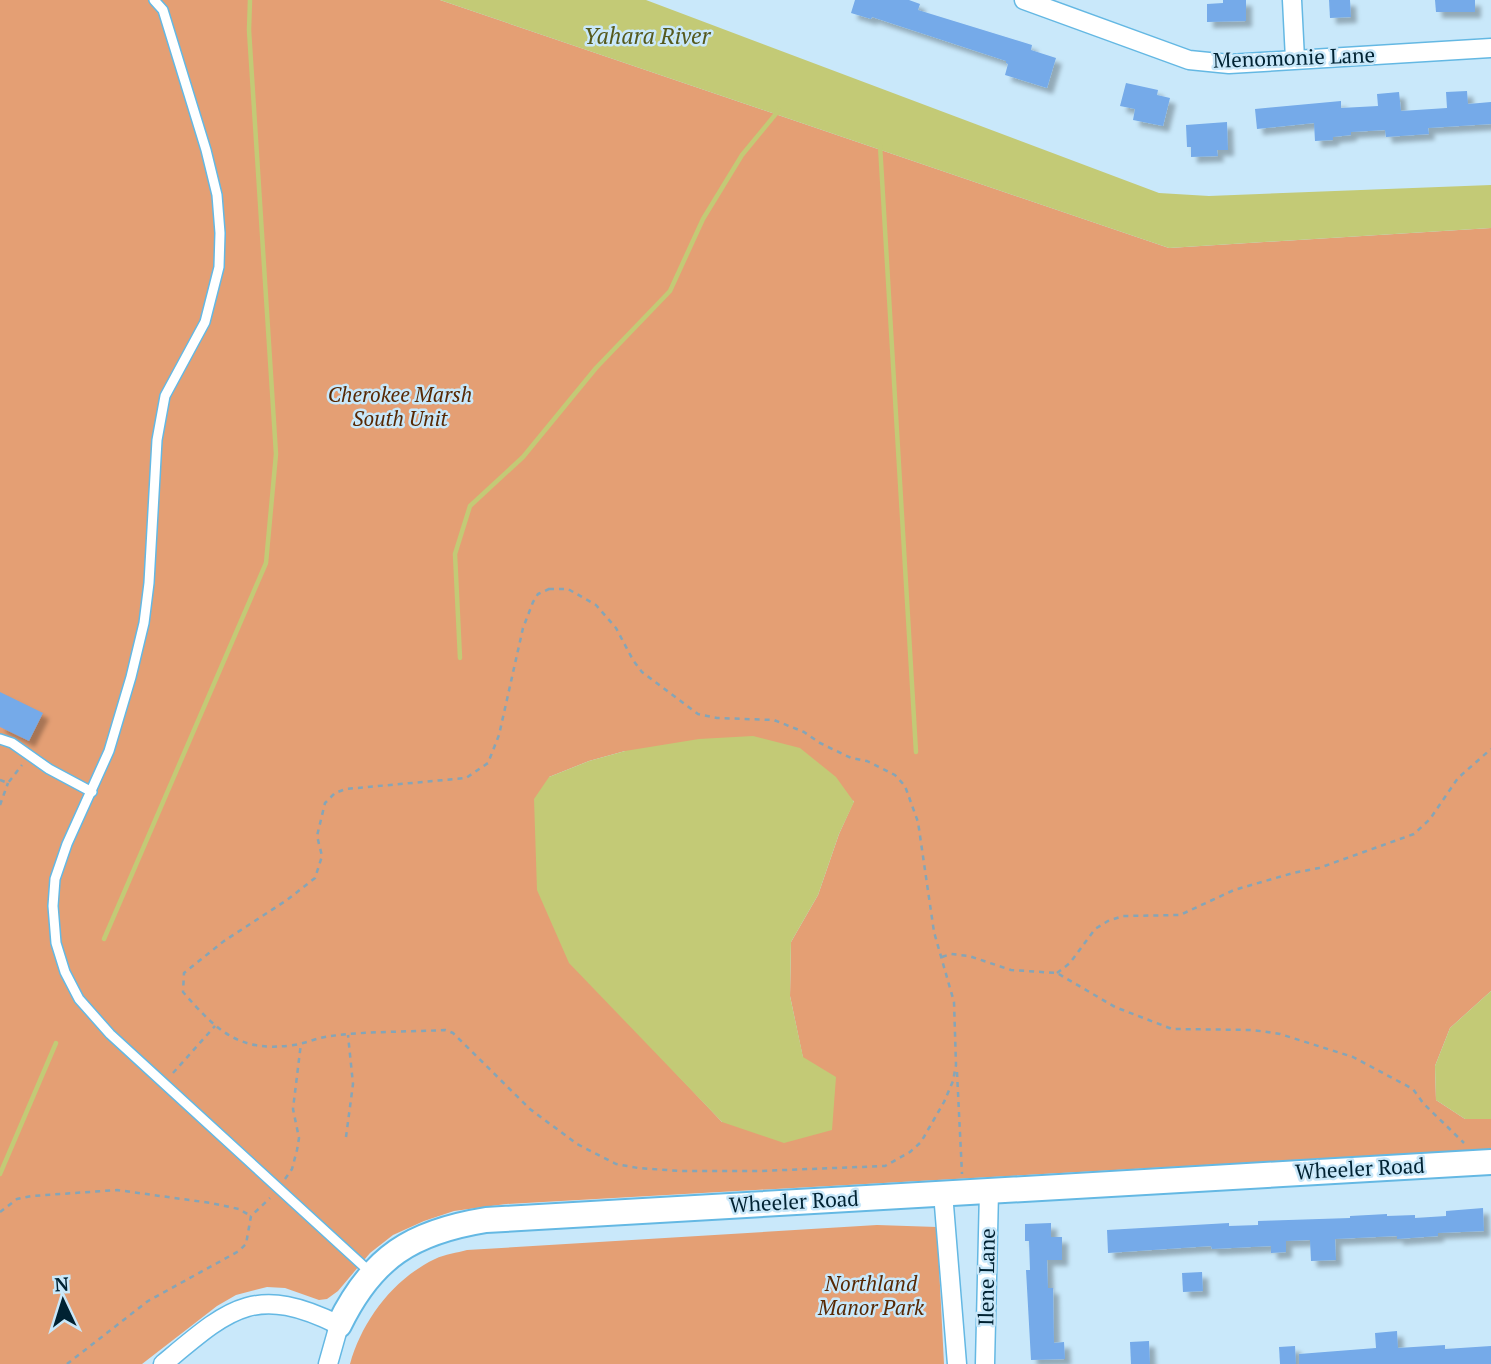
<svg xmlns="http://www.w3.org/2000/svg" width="1491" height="1364" font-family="'PT Serif',serif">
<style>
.green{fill:#e49f74;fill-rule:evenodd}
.water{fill:#c3ca76}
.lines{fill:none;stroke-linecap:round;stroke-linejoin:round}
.stream{stroke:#c3ca76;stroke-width:4.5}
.building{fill:#74aae9;filter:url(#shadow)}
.lane-casing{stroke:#64b8e3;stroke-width:12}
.street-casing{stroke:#64b8e3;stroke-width:21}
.secondary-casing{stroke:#64b8e3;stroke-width:28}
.path{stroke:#85a5b7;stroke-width:2.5;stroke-dasharray:5 5;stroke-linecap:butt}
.lane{stroke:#fff;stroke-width:9}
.street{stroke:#fff;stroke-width:18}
.secondary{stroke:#fff;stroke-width:24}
.labels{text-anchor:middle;stroke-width:5;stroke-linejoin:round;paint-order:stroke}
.street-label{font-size:21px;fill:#002232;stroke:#c9e8fa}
.park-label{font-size:21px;font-style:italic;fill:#572803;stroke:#c9e8fa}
.water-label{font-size:23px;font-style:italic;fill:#55591c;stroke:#c9e8fa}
</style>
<defs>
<filter id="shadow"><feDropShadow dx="6" dy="6" stdDeviation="2" flood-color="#0004"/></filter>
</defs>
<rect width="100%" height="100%" fill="#c9e8fa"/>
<g class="green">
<path d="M0 0H440L1169 248 1491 228V991L1450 1028 1435 1066 1436 1100 1465 1119H1491V1149L506 1204 454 1211 424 1221 393 1235 370 1253 338 1291 327 1299 319 1300 285 1288 267 1287 236 1295 217 1306 142 1364H0ZM625 751 854 801 839 834 818 895 791 942 790 996 803 1058 722 1122 652 1048 549 777 589 761Z"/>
<path d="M877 1225 937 1227 944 1364H350C362 1321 393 1279 435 1259 445 1254 457 1253 467 1250Z"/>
</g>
<g class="water">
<polygon points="440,0 646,0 1159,193 1209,196 1491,185 1491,228 1169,248"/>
<polygon points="753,736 800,748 836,777 854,802 839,834 818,895 791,942 790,996 803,1057 836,1077 832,1130 784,1143 722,1122 569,963 537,890 534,799 549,777 589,761 625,751 699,739"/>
<polygon points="1491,991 1491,1119 1465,1119 1436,1100 1435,1066 1450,1028"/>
</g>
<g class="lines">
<g class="stream">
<polyline points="880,145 916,752"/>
<polyline points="460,658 455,554 470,506 523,457 596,368 670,291 703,219 742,155 779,110"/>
<polyline points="104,939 266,563 276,454 249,30 250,0"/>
<polyline points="0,1174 56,1043"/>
</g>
</g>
<g class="building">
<polygon points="855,0 909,0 920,4 918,10 1032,45 1031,50 1056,58 1047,88 1005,75 1008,64 1006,63 1006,61 872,17 871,19 851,13"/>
<polygon points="1223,0 1246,0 1246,21 1207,22 1207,4 1223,3"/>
<polygon points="1329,0 1350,0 1351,17 1330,18"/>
<polygon points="1435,0 1475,0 1475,12 1436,12"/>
<polygon points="1126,83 1158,90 1157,95 1170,98 1163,126 1133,120 1135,109 1120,106"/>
<polygon points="1467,91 1468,104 1491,102 1491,124 1428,128 1429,134 1386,137 1385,130 1351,132 1351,135 1333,137 1333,140 1315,141 1314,123 1257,129 1255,109 1341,101 1341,108 1378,106 1377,94 1399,92 1401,111 1447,108 1446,92"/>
<polygon points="1227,122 1228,150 1217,150 1218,156 1191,157 1191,147 1187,147 1186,125"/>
<polygon points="0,692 43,713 29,741 0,727"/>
<polygon points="1483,1208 1484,1231 1438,1233 1438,1236 1397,1239 1397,1236 1335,1239 1336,1260 1311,1261 1310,1240 1286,1241 1286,1252 1271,1253 1271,1246 1212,1249 1211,1246 1108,1253 1107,1230 1229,1223 1229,1226 1258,1225 1258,1221 1350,1218 1350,1216 1387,1214 1387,1216 1415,1215 1415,1218 1446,1216 1446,1211"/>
<polygon points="1051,1223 1051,1237 1062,1237 1062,1260 1047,1260 1048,1288 1053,1288 1054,1343 1064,1342 1065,1359 1031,1360 1026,1270 1030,1270 1029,1241 1025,1241 1025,1224"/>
<polygon points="1202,1272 1203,1291 1183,1292 1182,1273"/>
<polygon points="1397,1331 1398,1348 1445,1345 1445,1349 1491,1346 1491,1364 1299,1364 1299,1354 1376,1348 1375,1333"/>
<polygon points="1149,1341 1150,1364 1131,1364 1130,1342"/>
<polygon points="1295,1346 1296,1364 1280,1364 1279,1347"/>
</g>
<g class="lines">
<g class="lane-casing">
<g id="lane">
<polyline points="154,0 163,10 206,150 217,195 220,233 219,267 205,322 165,396 157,440 149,583 144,623 131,677 109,751 67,844 55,879 53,906 56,943 65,972 79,999 110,1034 370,1272"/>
<polyline points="0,739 12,743 49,769 92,792"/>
</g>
</g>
<g class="street-casing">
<g id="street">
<polyline points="1024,0 1189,60 1229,64 1491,48"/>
<polyline points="1292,0 1295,59"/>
<polyline points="943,1193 957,1364"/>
<path d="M163 1364C229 1309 254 1283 339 1325L328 1364"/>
<polyline points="985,1364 989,1191"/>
</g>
</g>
<g class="secondary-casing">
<path id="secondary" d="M339 1325C372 1257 412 1232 486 1220L1491 1162"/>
</g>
<g class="path">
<path d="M549 589H568L596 605 616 628 633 660 642 672 698 714 717 718 774 720 804 732 820 743 851 758 867 761 895 775 905 786 918 822 934 932 954 1002 956 1065 953 1081 944 1102 921 1142 910 1152 885 1166 760 1171H680L638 1168 616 1164 577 1144 530 1109 453 1033 445 1030C408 1032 368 1031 331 1036 319 1037 307 1043 294 1045 239 1053 217 1031 183 992L184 973 224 941 287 900 315 878 322 856 317 836 325 803 335 793 346 789 466 778 488 763 499 735 523 628 533 602 538 594Z"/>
<polyline points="0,780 8,783 22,765"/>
<polyline points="0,805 8,783"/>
<polyline points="942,957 951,954 969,956 1011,970 1057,973 1115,1007 1172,1029 1253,1030 1280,1034 1353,1057 1413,1089 1423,1103 1464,1143"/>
<polyline points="1057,973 1070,963 1095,929 1108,921 1123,916 1180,915 1234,890 1293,873 1319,868 1414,834 1430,819 1458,778 1491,749"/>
<polyline points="957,1072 962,1174"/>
<polyline points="173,1073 215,1026"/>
<polyline points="346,1137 353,1084 348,1035"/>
<polyline points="285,1179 292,1169 297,1150 299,1138 293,1109 301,1043"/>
<polyline points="0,1212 17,1199 32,1196 117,1190 211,1203 239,1209 251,1216"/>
<polyline points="67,1364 148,1301 239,1251 246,1244 251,1216 270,1198"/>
</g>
<use href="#lane" class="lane"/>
<use href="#street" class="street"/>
<use href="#secondary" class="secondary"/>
</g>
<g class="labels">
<g class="street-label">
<text transform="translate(1294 58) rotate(-2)" y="7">Menomonie Lane</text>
<text transform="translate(1360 1169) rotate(-3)" y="7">Wheeler Road</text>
<text transform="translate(794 1202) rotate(-3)" y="7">Wheeler Road</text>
<text transform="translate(987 1277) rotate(-89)" y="7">Ilene Lane</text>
</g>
<g class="park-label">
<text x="400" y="402">Cherokee Marsh<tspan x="400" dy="24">South Unit</tspan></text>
<text x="871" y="1291">Northland<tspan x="871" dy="24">Manor Park</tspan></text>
</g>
<g class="water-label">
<text x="647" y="44">Yahara River</text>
</g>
</g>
<g transform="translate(63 1301) rotate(356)" stroke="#c9e8fa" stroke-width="5" paint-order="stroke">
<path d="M0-5L12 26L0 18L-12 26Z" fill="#002232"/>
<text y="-10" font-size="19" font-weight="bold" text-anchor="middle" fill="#002232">N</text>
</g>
</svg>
